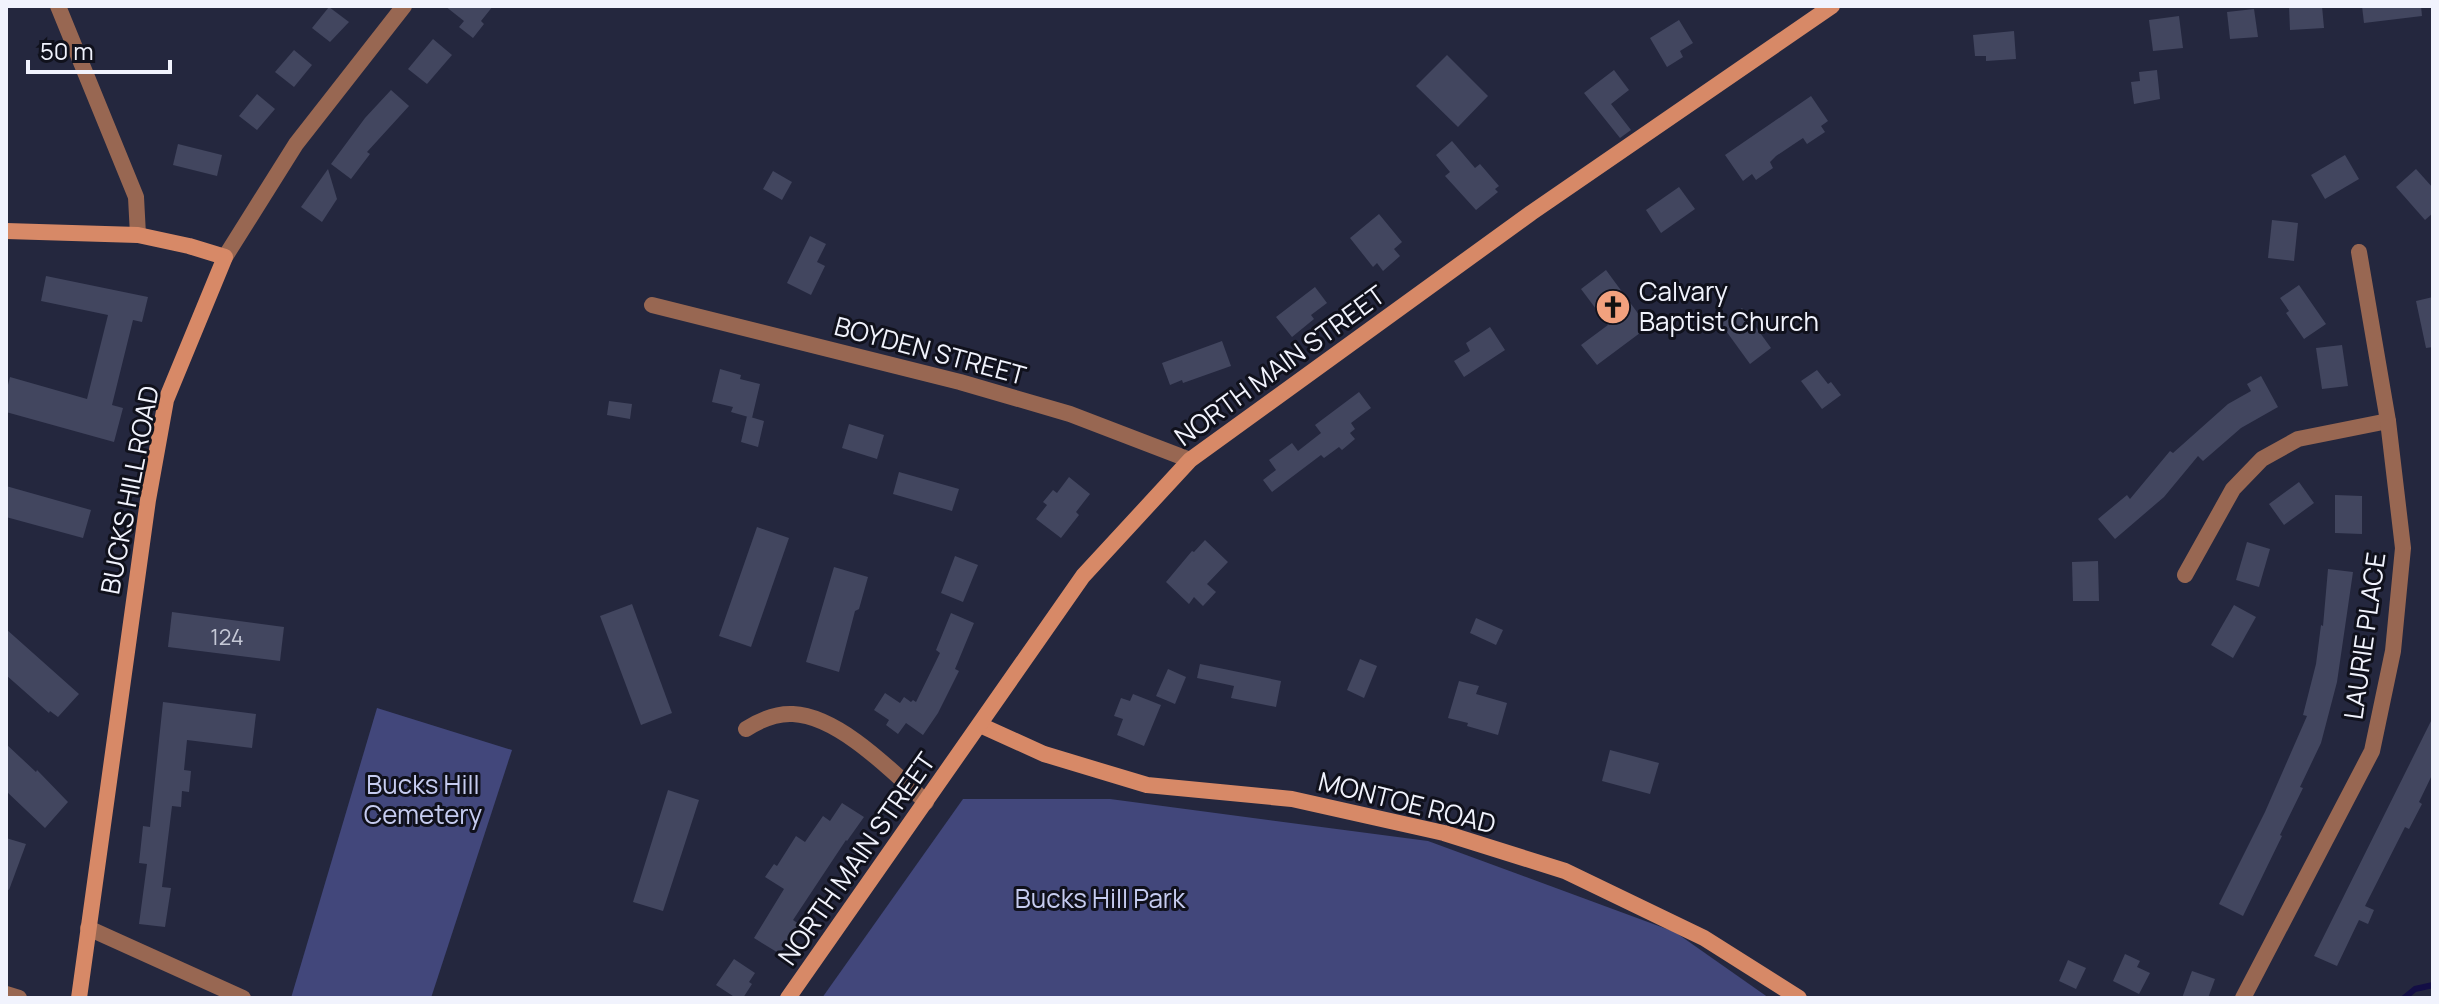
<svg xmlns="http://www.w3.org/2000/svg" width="2439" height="1004" font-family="Manrope,sans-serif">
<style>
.green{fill:#42477b}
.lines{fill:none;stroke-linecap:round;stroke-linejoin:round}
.stream{stroke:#130e45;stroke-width:6}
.building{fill:#42465f}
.street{stroke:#986752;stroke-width:16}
.secondary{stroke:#d78967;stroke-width:16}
.labels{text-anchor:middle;stroke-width:6;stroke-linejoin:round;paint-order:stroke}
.number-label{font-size:22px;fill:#c5c8d6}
.poi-label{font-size:26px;fill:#f1f3fd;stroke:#10111c;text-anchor:start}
.street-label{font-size:26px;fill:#f1f3fd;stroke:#10111c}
.park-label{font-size:26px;fill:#c6ccf0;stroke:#10111c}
</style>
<rect width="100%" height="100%" fill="#24273e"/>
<g class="green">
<polygon points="377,708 512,750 431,998 291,998"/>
<polygon points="963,799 1110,799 1428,841 1675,932 1769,998 822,998"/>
</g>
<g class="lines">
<polyline class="stream" points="2404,998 2415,989 2433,985"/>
</g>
<g class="building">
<polygon points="445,6 493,6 481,21 484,24 473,38 459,27 464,21"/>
<polygon points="2289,6 2322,6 2324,28 2290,30"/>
<polygon points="2362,6 2421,6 2422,16 2364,23"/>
<polygon points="329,7 349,22 330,42 312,28"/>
<polygon points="2254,9 2258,37 2230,39 2227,12"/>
<polygon points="2179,16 2183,48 2153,51 2149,20"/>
<polygon points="1679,20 1693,43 1680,51 1683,57 1667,67 1650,38"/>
<polygon points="2014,31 2016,59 1986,61 1986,56 1975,56 1973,35"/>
<polygon points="433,39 452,55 427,84 408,69"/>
<polygon points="294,50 312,65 294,87 275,72"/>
<polygon points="1447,55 1488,96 1458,127 1416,86"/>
<polygon points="1614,70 1629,90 1611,104 1631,130 1620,138 1584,93"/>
<polygon points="2157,70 2160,99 2134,104 2131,82 2140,81 2139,72"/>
<polygon points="391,90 409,106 367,152 370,154 351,179 331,164 365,118"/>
<polygon points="257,94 275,109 257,130 239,116"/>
<polygon points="1811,96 1828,121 1821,126 1825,132 1807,144 1803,138 1776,156 1770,162 1773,168 1756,180 1752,174 1743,181 1725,155"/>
<polygon points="1452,141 1475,168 1480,164 1499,186 1495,189 1498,192 1476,210 1445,176 1450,172 1436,155"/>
<polygon points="178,144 222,155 217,176 173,165"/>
<polygon points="2345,155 2359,179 2325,199 2311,175"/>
<polygon points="328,169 337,199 322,222 301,207"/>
<polygon points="2416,169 2433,188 2433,213 2425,220 2396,187"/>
<polygon points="773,171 792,182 782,200 763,189"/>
<polygon points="1679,187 1695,209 1661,233 1646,210"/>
<polygon points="1379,214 1402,242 1394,249 1400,256 1383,271 1377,263 1373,267 1350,238"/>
<polygon points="2272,220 2298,223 2294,261 2268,258"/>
<polygon points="810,236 826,244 817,262 825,266 811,295 787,283"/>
<polygon points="1606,270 1648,327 1597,365 1581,345 1608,325 1581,289"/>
<polygon points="46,276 148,297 142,322 133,320 112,405 123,408 114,442 6,412 6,393 10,377 87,399 108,315 41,301"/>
<polygon points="2299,285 2326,324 2304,339 2286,313 2289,311 2280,298"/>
<polygon points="1315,287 1327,303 1311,315 1314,319 1292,337 1276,317"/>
<polygon points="2433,297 2433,347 2426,348 2416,301"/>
<polygon points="1742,308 1771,348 1750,364 1721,324"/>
<polygon points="1490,327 1505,350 1464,377 1454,361 1470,351 1466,343"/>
<polygon points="1222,341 1231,366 1183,383 1182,380 1170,385 1162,363"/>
<polygon points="2342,345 2348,386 2322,389 2316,348"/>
<polygon points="720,369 741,375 740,379 760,384 752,418 731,412 733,407 712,402"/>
<polygon points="1817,370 1828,384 1831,382 1841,395 1822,409 1801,381"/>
<polygon points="2261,376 2278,407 2241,428 2203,461 2198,456 2164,497 2115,539 2098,519 2127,495 2130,499 2170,451 2173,453 2228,404 2251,391 2247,384"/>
<polygon points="1359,392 1371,408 1351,423 1355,429 1350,433 1355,439 1342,450 1339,447 1324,458 1321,455 1272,492 1263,480 1276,470 1269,460 1292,443 1298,451 1321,433 1315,425"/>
<polygon points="609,401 632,404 630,419 607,415"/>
<polygon points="747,416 764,421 758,447 741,442"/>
<polygon points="849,424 884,435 877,459 842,448"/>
<polygon points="899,472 959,489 952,511 893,494"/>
<polygon points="1069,477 1090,494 1076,512 1079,515 1061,538 1036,519 1047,505 1043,502 1053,490 1057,493"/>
<polygon points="2299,482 2314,503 2284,525 2269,504"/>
<polygon points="6,486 91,510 83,538 6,517"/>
<polygon points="2335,495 2362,496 2362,534 2335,533"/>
<polygon points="757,527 789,538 751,647 719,636"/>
<polygon points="1205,540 1228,562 1207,584 1216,592 1203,606 1194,597 1189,604 1166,582 1192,551 1194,552"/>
<polygon points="2247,542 2270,549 2259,587 2236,580"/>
<polygon points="955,556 978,565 963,602 941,593"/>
<polygon points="2098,561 2099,601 2073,601 2072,562"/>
<polygon points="834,567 868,577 859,609 855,611 839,672 806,662"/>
<polygon points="2328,569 2353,572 2337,682 2321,743 2300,787 2303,788 2280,835 2282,836 2243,916 2219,904 2265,812 2307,716 2303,715 2316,664 2321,625 2323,626"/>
<polygon points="632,604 672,713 641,725 600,616"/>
<polygon points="2234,605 2256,617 2233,658 2211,645"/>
<polygon points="172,612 284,627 280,661 168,647"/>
<polygon points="951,613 974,623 955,669 959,671 938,713 923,735 906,723 898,734 886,725 889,720 874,710 885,693 900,703 904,697 911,702 913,700 916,702 940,653 936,650"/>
<polygon points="1476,618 1503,630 1496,645 1470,633"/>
<polygon points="6,629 79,694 58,717 50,711 49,713 6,675"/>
<polygon points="1360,659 1377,666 1364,698 1347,690"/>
<polygon points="1200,664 1281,681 1276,707 1231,698 1234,686 1197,678"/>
<polygon points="1168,669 1186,677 1175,704 1156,696"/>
<polygon points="1459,681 1479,686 1476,694 1507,703 1498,735 1467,726 1468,723 1448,718"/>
<polygon points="1133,694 1161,705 1144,746 1117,735 1123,719 1114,716 1121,698 1130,701"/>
<polygon points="163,702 256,714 252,748 187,740 184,770 191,771 189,792 182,791 181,807 172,806 162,887 171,888 165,927 139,924 147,864 139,863 143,826 150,827"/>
<polygon points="2433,717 2433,773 2419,802 2422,804 2409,829 2405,827 2365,906 2374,910 2368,924 2359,920 2337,966 2314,956"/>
<polygon points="6,744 36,772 37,770 68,802 45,828 6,791"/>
<polygon points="1610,750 1659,763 1650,794 1602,781"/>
<polygon points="668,790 699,800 663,911 633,902"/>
<polygon points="842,803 864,817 847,841 846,840 793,920 799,924 780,954 754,938 784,889 765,877 774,864 777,866 796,836 805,842 823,816 830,821"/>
<polygon points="6,838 26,844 9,890 6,889"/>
<polygon points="2125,954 2140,961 2137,967 2150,973 2139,994 2113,981"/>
<polygon points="734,959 755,973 749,982 752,984 743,998 736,998 716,985"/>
<polygon points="2068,960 2086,968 2076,989 2059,981"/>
<polygon points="2192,971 2215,979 2208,998 2182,998"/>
</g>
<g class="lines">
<g class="street">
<polyline points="58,6 136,197 138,235"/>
<polyline points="225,257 296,144 404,6"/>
<polyline points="652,305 960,382 1070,414 1190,460"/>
<polyline points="2185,575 2233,489 2262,459 2298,439 2388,421"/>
<path d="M746 729C760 720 775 713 793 714 839 716 893 772 926 802"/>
<polyline points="88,928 243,998"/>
<polyline points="6,994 19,998"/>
<polyline points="2243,998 2372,751 2393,651 2403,548 2388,421 2359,252"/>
</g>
<g class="secondary">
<polyline points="6,231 138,235 189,246 225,257 166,400 148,500 79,998"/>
<polyline points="980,725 1044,754 1147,785 1292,799 1444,833 1565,871 1704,938 1799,998"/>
<polyline points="788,998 1083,576 1190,460 1531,213 1832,6"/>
</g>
</g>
<defs>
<g id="church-disc" transform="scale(1.8)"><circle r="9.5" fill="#f2a17e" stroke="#10111c"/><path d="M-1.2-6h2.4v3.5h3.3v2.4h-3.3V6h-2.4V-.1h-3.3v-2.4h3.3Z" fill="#111"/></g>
</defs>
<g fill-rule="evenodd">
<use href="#church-disc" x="1613" y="307"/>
</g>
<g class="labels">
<g class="number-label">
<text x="227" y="645">124</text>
</g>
<g class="poi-label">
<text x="1639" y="301">Calvary<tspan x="1639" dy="30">Baptist Church</tspan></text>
</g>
<g class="street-label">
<text transform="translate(930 351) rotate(15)" y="9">BOYDEN STREET</text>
<text transform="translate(1280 366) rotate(-36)" y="9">NORTH MAIN STREET</text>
<text transform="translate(130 490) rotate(-79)" y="9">BUCKS HILL ROAD</text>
<text transform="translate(2365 636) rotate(-82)" y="9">LAURIE PLACE</text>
<text transform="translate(1407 803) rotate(14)" y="9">MONTOE ROAD</text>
<text transform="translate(857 859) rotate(-55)" y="9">NORTH MAIN STREET</text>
</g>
<g class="park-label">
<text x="423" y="794">Bucks Hill<tspan x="423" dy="30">Cemetery</tspan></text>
<text x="1100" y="908">Bucks Hill Park</text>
</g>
</g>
<rect width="2439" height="1004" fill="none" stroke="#f1f3fd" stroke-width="16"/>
<path d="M28 60v12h142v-12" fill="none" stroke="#f1f3fd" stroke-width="4"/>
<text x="40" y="60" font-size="24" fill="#f1f3fd" stroke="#10111c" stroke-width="6" paint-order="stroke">50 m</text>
</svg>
